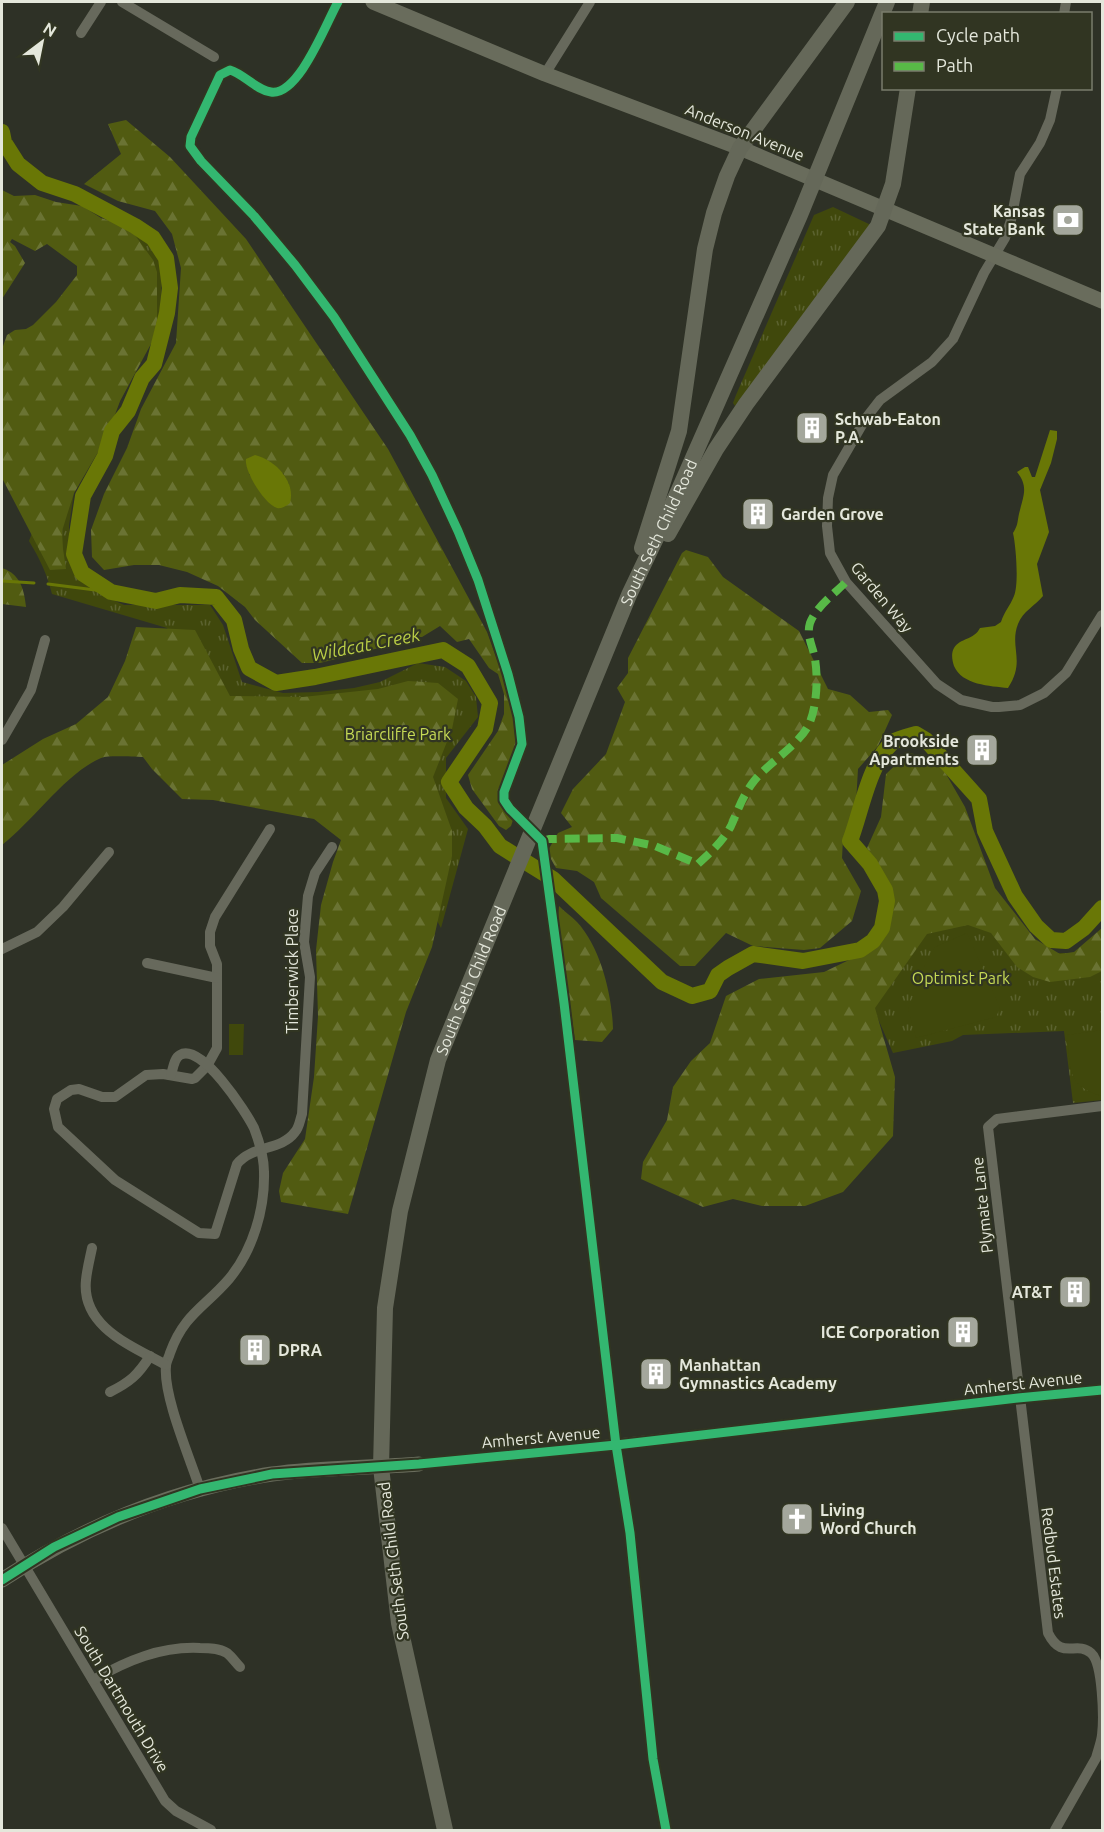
<svg xmlns="http://www.w3.org/2000/svg" width="1104" height="1832" font-family="Ubuntu,sans-serif">
<style>
.grass{fill:url(#grass-tufts)}
.forest{fill:url(#forest-firs);fill-rule:evenodd}
.pitch{fill:#40480c}
.water{fill:#697706}
.lines{fill:none;stroke-linecap:round;stroke-linejoin:round}
.stream{stroke:#697706;stroke-width:3}
.river{stroke:#697706;stroke-width:16}
.street{stroke:#67695c;stroke-width:10}
.secondary{stroke:#696c5c;stroke-width:15}
.primary{stroke:#656859;stroke-width:16}
.quiet{stroke:#58b947;stroke-width:8;stroke-dasharray:15 8;stroke-linecap:butt}
.cycleway-casing{stroke:#313522;stroke-width:13}
.cycleway{stroke:#33b770;stroke-width:9}
.labels{text-anchor:middle;stroke-width:4.5;stroke-linejoin:round;paint-order:stroke}
.street-label{font-size:16px;fill:#e4e7db;stroke:#313522}
.poi-label{font-size:16px;font-weight:bold;fill:#e4e7db;stroke:#313522;text-anchor:start}
.park-label{font-size:16px;fill:#c6da55;stroke:#313522}
.water-label{font-size:18px;font-style:italic;fill:#bace46;stroke:#313522}
</style>
<defs>
<pattern id="grass-tufts" width="24" height="20" patternUnits="userSpaceOnUse" patternTransform="scale(1.5)"><rect width="24" height="20" fill="#40480c"/><path d="M3 7l-1-3M5 7V3M7 7l1-3M15 17l-1-3M17 17v-4M19 17l1-3" fill="none" stroke="#5b622f"/></pattern>
<pattern id="forest-firs" width="22" height="20" patternUnits="userSpaceOnUse" patternTransform="scale(1.5)"><rect width="22" height="20" fill="#515b11"/><path d="M5 1l3.5 6h-7zM16 11l3.5 6h-7z" fill="#6a7333"/></pattern>
</defs>
<rect width="100%" height="100%" fill="#2e3126"/>
<g class="grass">
<polygon points="833,207 871,225 735,406 733,403 736,395 814,215"/>
<path d="M116 220 137 229 148 243 160 262 162 277 159 326 120 401 111 425 102 445 74 493 69 525V553L82 579 100 594 124 605H210L223 625 242 682 283 693 318 692 354 688 380 682 418 663 445 667 466 681 476 697 478 717 446 758V798L468 829 441 928 345 751 207 711 167 628 52 594C47 574 40 559 29 541L100 355 91 250Z"/>
<polygon points="975,915 1045,953 1081,953 1102,934 1102,1100 1073,1103 1064,1031 963,1035 952,1041 893,1053 872,1005 927,925"/>
</g>
<g class="forest">
<path d="M126 120 170 157 246 239 388 449 487 632 512 701 516 747 503 777 499 798 513 820 511 826 506 830 499 826 472 789 468 775 498 731 504 714V694L498 674 489 668 469 639 457 642 440 626 422 637H399L379 648 320 663H302L255 620 245 607 218 586 187 572 159 565H134L104 570 92 557 91 530 104 494 127 448 141 409 176 343 181 268 172 234 155 211 118 201 84 184 121 154 108 124ZM283 473 289 484 254 481 249 474Z"/>
<polygon points="2,190 14,196 35,195 56,202 82,206 101,218 129,227 153,260 157,272 157,321 152,342 120,401 111,425 102,445 74,493 67,515 62,531 63,549 66,569 50,570 2,478 2,349 7,335 15,330 26,329 33,325 56,302 77,275 77,266 47,244 35,251 12,239 10,242 15,246 25,263 2,299"/>
<polygon points="686,550 708,557 723,577 799,631 828,689 850,695 869,712 888,710 892,715 878,746 858,769 856,803 843,839 842,858 861,891 852,921 820,948 804,950 753,946 726,933 695,966 680,966 601,898 594,882 577,871 556,868 547,852 558,833 572,827 561,813 573,789 606,754 625,702 617,688 628,673 628,658 682,553"/>
<path d="M2 568C20 574 24 589 26 607L2 604Z"/>
<path d="M136 627 195 630 230 696 303 697 378 689 408 681 438 683 458 699 452 729 433 777 452 831V856L432 947 406 1012 348 1214 281 1202 279 1191 283 1173 305 1139 314 1077 318 1016 316 950 321 905 333 862 341 840 314 819 213 800 182 799 152 769 143 757C132 757 110 755 101 758 67 772 32 822 2 845V765L43 739 76 724 108 697 125 661Z"/>
<polygon points="908,753 926,756 942,767 965,807 995,888 1035,939 1060,954 1074,952 1102,928 1102,971 1090,977 1050,982 1033,977 1017,967 991,933 968,925 927,934 875,1008 895,1077 893,1136 843,1192 805,1206 762,1206 733,1199 703,1207 641,1179 643,1162 667,1120 673,1087 691,1061 710,1043 726,996 759,979 824,972 872,949 889,927 891,890 867,848 881,817 886,774"/>
<path d="M559 906C565 912 571 916 577 922 601 948 612 995 613 1029L602 1042 575 1040 558 920Z"/>
</g>
<g class="pitch">
<polygon points="967,933 1000,1008 996,1017 916,1038 908,1009 925,965 935,947"/>
<polygon points="229,1024 244,1024 243,1055 229,1055"/>
<path d="M1102 1030V1096H1101C1065 1085 1071 1067 1067 1035Z"/>
</g>
<g class="water">
<path d="M1050 430 1057 431V439L1051 463 1040 490 1049 532 1037 564 1043 596C1035 606 1023 611 1018 624 1009 647 1026 661 1008 688 990 686 962 685 954 666 952 660 951 653 954 648 960 638 974 640 980 628L995 626 1001 622C1004 612 1010 606 1014 596 1019 585 1016 546 1013 533 1019 524 1017 520 1020 510 1024 494 1028 486 1017 472L1025 467H1028L1032 477H1035Z"/>
<path d="M255 455C275 460 296 481 290 503 286 506 282 509 277 508 264 504 244 471 246 459Z"/>
</g>
<g class="lines">
<g class="stream">
<polyline points="2,581 34,583"/>
<polyline points="48,584 111,592"/>
</g>
<path class="river" d="M2 132 4 142 18 164 42 183 75 194 135 226 153 238 166 258 170 288 167 313 154 364 142 378 128 411 112 431 105 456 83 496 74 554 82 573 111 592 156 601 180 595 216 597 234 620 241 649 249 668 276 683 315 677 443 650 468 666 490 703 485 729 449 782 466 808 485 826 500 846 553 879 662 982 692 996 710 991 718 975 728 968 753 954 803 961 860 950 873 941 882 928 887 901 885 890 870 864 850 841C861 813 869 762 893 742 899 738 909 736 916 734L926 740 979 799 985 831 1015 896 1036 926 1051 940 1066 941 1084 928 1102 908"/>
<g class="street">
<polyline points="122,2 214,57"/>
<polyline points="1064,14 1066,2"/>
<polyline points="81,33 101,2"/>
<polyline points="545,74 590,2"/>
<polyline points="1057,88 1050,120 1040,143 1020,174 1011,220 1005,238 984,273 953,339 932,362 880,400 866,418 833,475 828,498 827,526 830,553 846,582 937,684 961,700 992,707 999,707 1020,705 1044,693 1066,673 1102,615"/>
<polyline points="2,740 31,690 45,640"/>
<path d="M270 829 215 917 210 932V946L217 964V1048L207 1066 195 1078 192 1079 163 1074 146 1075 115 1097H102L79 1089 71 1090 57 1099 54 1109 58 1127 115 1180 199 1233 215 1234 237 1164C252 1145 281 1151 295 1132 299 1128 300 1120 302 1114L310 977 304 942 308 896 315 873 332 847"/>
<polyline points="2,949 37,932 63,907 109,852"/>
<polyline points="147,963 217,978"/>
<path d="M171 1075C173 1069 174 1058 180 1055 201 1042 246 1112 254 1128 259 1141 264 1158 264 1172 265 1209 253 1250 229 1279 205 1307 184 1314 170 1353 169 1357 166 1362 166 1366 163 1396 190 1458 200 1489"/>
<path d="M92 1248C90 1258 87 1269 86 1280 81 1327 132 1346 166 1365"/>
<path d="M110 1392C130 1382 138 1375 150 1356"/>
<path d="M419 1464C647 1443 874 1412 1102 1390"/>
<polyline points="2,1528 165,1801 176,1811 211,1830"/>
<path d="M93 1680C126 1661 161 1646 200 1648 209 1648 219 1648 227 1653 232 1657 236 1663 240 1667"/>
<path d="M1055 1830 1096 1758C1098 1750 1101 1743 1102 1735 1104 1719 1103 1663 1091 1653 1076 1640 1062 1661 1048 1633L988 1127 997 1119 1102 1106"/>
</g>
<g class="secondary">
<polyline points="373,2 545,74 740,148 1102,301"/>
<path d="M2 1580C84 1526 175 1489 272 1474 320 1467 370 1468 419 1464"/>
</g>
<g class="primary">
<polyline points="920,14 922,2"/>
<polyline points="668,534 716,449 746,404 878,226 893,184 908,88"/>
<polyline points="642,548 679,431 705,249 714,213 727,176 740,148 847,2"/>
<path id="s1" d="M445 1830 399 1623 381 1467 385 1308 400 1211 438 1060 629 595 678 492 800 215 887 2"/>
</g>
<path class="quiet" d="M542 841 549 839 617 838 655 846 698 864C711 852 723 841 731 826 738 810 743 795 754 781 769 762 801 744 810 722 817 704 818 677 815 659 813 646 806 636 810 623 816 607 834 594 846 582"/>
<g class="cycleway-casing">
<g id="cycleway">
<path d="M338 2C326 23 299 96 271 92 256 90 244 74 230 70L220 75 191 137 190 146 201 161 254 216 295 265 334 317 410 435 432 475 458 531 478 580 508 674 519 717 522 744 504 792V800L510 809 542 841 564 1003 616 1445 630 1533 653 1759 666 1830"/>
<polyline points="2,1580 54,1547 118,1517 200,1489 272,1474 419,1464 616,1445 1018,1398 1102,1390"/>
</g>
</g>
<use href="#cycleway" class="cycleway"/>
</g>
<defs>
<g id="bank-square" transform="scale(1.725)"><rect x="-9" y="-9" width="18" height="18" rx="4" fill="#a4a79c" stroke="#313522"/><path d="M-6-4H6V4H-6ZM0-2.3a2.3 2.3 0 1 0 0 4.6a2.3 2.3 0 1 0 0-4.6Z" fill="#fff"/></g>
<g id="building-square" transform="scale(1.725)"><rect x="-9" y="-9" width="18" height="18" rx="4" fill="#a4a79c" stroke="#313522"/><path d="M-4-6H4V6H1V3H-1V6H-4ZM-2.5-4.3h1.7v1.8h-1.7ZM.8-4.3h1.7v1.8H.8ZM-2.5-1h1.7V.8h-1.7ZM.8-1h1.7V.8H.8Z" fill="#fff"/></g>
<g id="church-square" transform="scale(1.725)"><rect x="-9" y="-9" width="18" height="18" rx="4" fill="#a4a79c" stroke="#313522"/><path d="M-1.2-6h2.4v3.5h3.3v2.4h-3.3V6h-2.4V-.1h-3.3v-2.4h3.3Z" fill="#fff"/></g>
</defs>
<g fill-rule="evenodd">
<use href="#bank-square" x="1068" y="220"/>
<use href="#building-square" x="812" y="428"/>
<use href="#building-square" x="758" y="514"/>
<use href="#building-square" x="982" y="750"/>
<use href="#building-square" x="1075" y="1292"/>
<use href="#building-square" x="963" y="1332"/>
<use href="#building-square" x="255" y="1350"/>
<use href="#building-square" x="656" y="1374"/>
<use href="#church-square" x="797" y="1519"/>
</g>
<g class="labels">
<g class="street-label">
<text transform="translate(745 132) rotate(22)" y="6">Anderson Avenue</text>
<text dy="6" stroke="none"><textPath href="#s1" startOffset="1354">South Seth Child Road</textPath></text>
<text transform="translate(882 597) rotate(50)" y="6">Garden Way</text>
<text transform="translate(292 971) rotate(-90)" y="6">Timberwick Place</text>
<text dy="6" stroke="none"><textPath href="#s1" startOffset="868">South Seth Child Road</textPath></text>
<text transform="translate(982 1205) rotate(-96)" y="6">Plymate Lane</text>
<text transform="translate(1023 1383) rotate(-6)" y="6">Amherst Avenue</text>
<text transform="translate(541 1437) rotate(-5)" y="6">Amherst Avenue</text>
<text transform="translate(393 1561) rotate(-97)" y="6">South Seth Child Road</text>
<text transform="translate(1054 1563) rotate(83)" y="6">Redbud Estates</text>
<text transform="translate(122 1699) rotate(59)" y="6">South Dartmouth Drive</text>
</g>
<g class="poi-label">
<text x="1045" y="217" text-anchor="end">Kansas<tspan x="1045" dy="18">State Bank</tspan></text>
<text x="835" y="425">Schwab-Eaton<tspan x="835" dy="18">P.A.</tspan></text>
<text x="781" y="520">Garden Grove</text>
<text x="959" y="747" text-anchor="end">Brookside<tspan x="959" dy="18">Apartments</tspan></text>
<text x="1052" y="1298" text-anchor="end">AT&amp;T</text>
<text x="940" y="1338" text-anchor="end">ICE Corporation</text>
<text x="278" y="1356">DPRA</text>
<text x="679" y="1371">Manhattan<tspan x="679" dy="18">Gymnastics Academy</tspan></text>
<text x="820" y="1516">Living<tspan x="820" dy="18">Word Church</tspan></text>
</g>
<g class="park-label">
<text x="398" y="740">Briarcliffe Park</text>
<text x="961" y="984">Optimist Park</text>
</g>
<g class="water-label">
<text transform="translate(366 645) rotate(-11)" y="6">Wildcat Creek</text>
</g>
</g>
<rect width="1104" height="1832" fill="none" stroke="#e4e7db" stroke-width="6"/>
<rect x="882" y="12" width="210" height="78" fill="#313522" stroke="#797c6c" stroke-width="1.5"/>
<rect x="894" y="32" width="30" height="9" fill="#33b770" stroke="#797c6c" stroke-width="1.5"/>
<text x="936" y="42" font-size="18" fill="#e4e7db">Cycle path</text>
<rect x="894" y="62" width="30" height="9" fill="#58b947" stroke="#797c6c" stroke-width="1.5"/>
<text x="936" y="72" font-size="18" fill="#e4e7db">Path</text>
<g transform="translate(42 42) rotate(32)" stroke="#313522" stroke-width="4.5" paint-order="stroke">
<path d="M0-4.5L10 22L0 15L-10 22Z" fill="#e4e7db"/>
<text y="-9" font-size="16" font-weight="bold" text-anchor="middle" fill="#e4e7db">N</text>
</g>
</svg>
